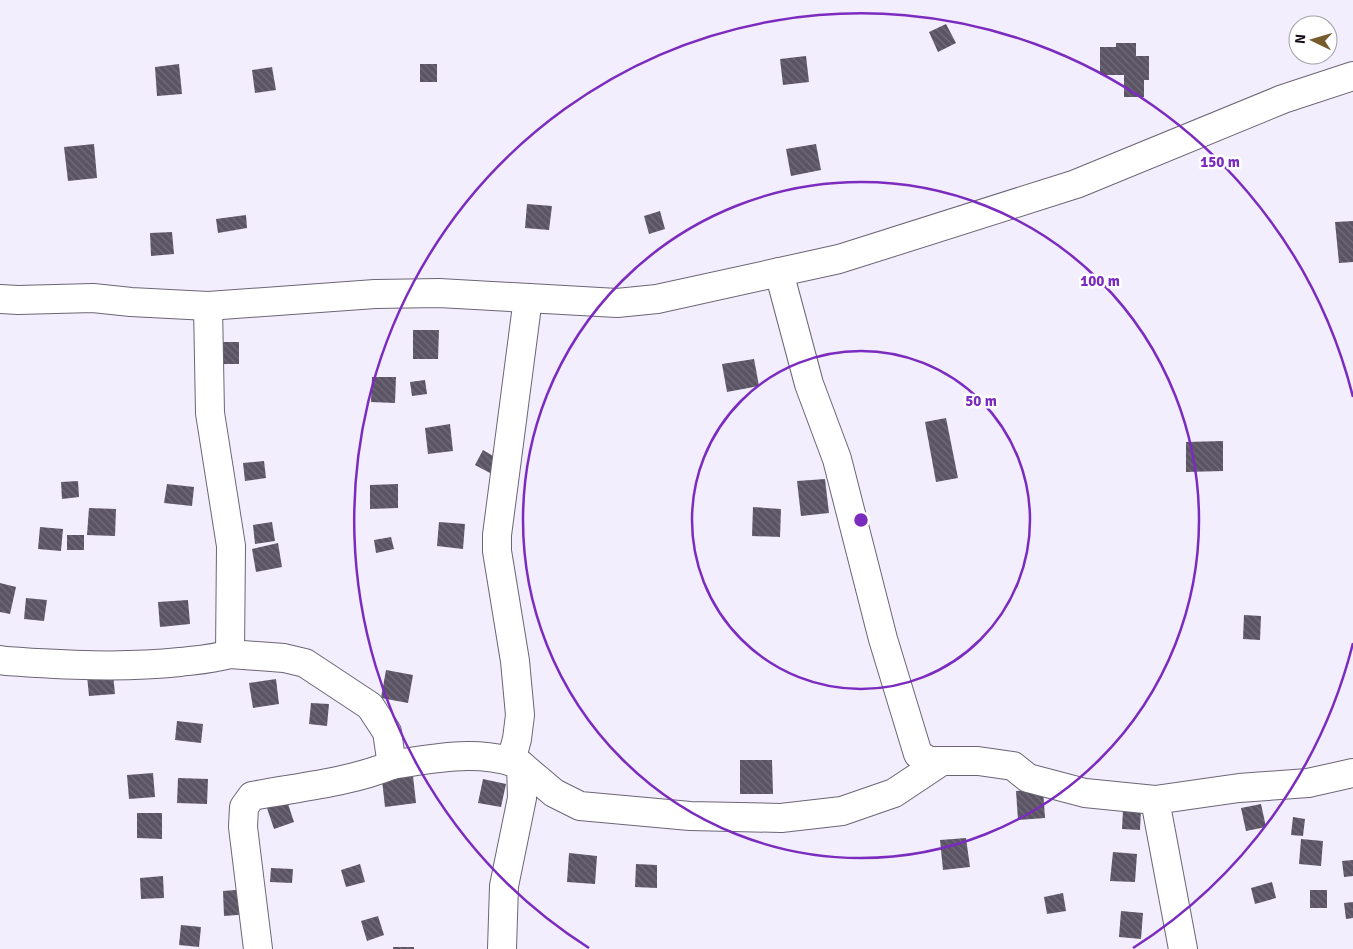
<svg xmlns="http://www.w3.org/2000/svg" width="1353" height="949" font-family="Signika,sans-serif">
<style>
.building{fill:url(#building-back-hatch)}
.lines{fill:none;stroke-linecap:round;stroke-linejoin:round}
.minor-casing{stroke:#6b6575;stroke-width:30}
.minor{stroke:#fff;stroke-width:28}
.ring{fill:none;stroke:#7b2cbf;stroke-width:2.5}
.centre{fill:#7b2cbf;stroke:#fff;stroke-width:2.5}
.ring-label{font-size:15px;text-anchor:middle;font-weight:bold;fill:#7b2cbf;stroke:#fff;stroke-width:5;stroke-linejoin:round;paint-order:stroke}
</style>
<defs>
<pattern id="building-back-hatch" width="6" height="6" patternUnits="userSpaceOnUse" patternTransform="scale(1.25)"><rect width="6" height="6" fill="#5a5464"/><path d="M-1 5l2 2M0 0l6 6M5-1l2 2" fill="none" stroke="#726d7a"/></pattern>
</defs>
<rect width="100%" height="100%" fill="#f3eefd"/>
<g class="building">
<polygon points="946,24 956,43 938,52 929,32"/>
<polygon points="1116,43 1136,43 1136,56 1149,56 1149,80 1144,80 1144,97 1124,97 1124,75 1100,75 1100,47 1116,47"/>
<polygon points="806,56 809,82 783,85 780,59"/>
<polygon points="179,64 182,94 157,96 155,67"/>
<rect x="420" y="64" width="17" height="18"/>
<polygon points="272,67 276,90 255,93 252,70"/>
<polygon points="94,144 97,178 68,181 64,147"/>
<polygon points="816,144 821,170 791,176 786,149"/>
<polygon points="527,204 552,206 549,230 525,228"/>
<polygon points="660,211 665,229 649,234 644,216"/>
<polygon points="246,215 247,228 218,233 216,219"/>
<polygon points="1353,221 1353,262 1339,263 1335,222"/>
<polygon points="172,232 174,254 151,256 150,233"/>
<polygon points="413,330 439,330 438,359 413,359"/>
<rect x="215" y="342" width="24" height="22"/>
<polygon points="754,359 759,386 727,392 722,364"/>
<polygon points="372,377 396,377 395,403 371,402"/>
<polygon points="425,380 427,394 412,396 410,382"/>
<polygon points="946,418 958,478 936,482 925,422"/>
<polygon points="450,424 453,451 428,454 425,428"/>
<polygon points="1223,441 1223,471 1186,472 1186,442"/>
<polygon points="483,450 498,459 490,473 475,465"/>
<polygon points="264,461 266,478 245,481 243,463"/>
<polygon points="825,479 829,513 801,516 797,481"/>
<polygon points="78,481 79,497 62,499 61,482"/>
<polygon points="167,484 194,487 192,506 164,503"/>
<polygon points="398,484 398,508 370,509 370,485"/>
<polygon points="753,507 781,509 780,537 752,536"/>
<polygon points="89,508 116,509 115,536 87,535"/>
<polygon points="272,522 275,541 255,544 253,525"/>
<polygon points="439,522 465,524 463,549 437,546"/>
<polygon points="40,527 63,529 61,551 38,549"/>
<rect x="67" y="535" width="17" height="15"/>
<polygon points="391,537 394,549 376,553 374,540"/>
<polygon points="278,543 282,567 256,572 252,549"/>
<polygon points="0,583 16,587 10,614 0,612"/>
<polygon points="26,598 47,600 44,621 24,619"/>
<polygon points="188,600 190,624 160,627 158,602"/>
<polygon points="1244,615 1261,616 1260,640 1243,639"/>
<polygon points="386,670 413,675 408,703 381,698"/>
<polygon points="113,674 115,694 89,696 87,676"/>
<polygon points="276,679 279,704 253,708 249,683"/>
<polygon points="311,703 329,704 327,726 309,724"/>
<polygon points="177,721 203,724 201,743 175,740"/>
<polygon points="740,760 772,760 773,794 740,794"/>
<polygon points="153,773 155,797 129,799 127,775"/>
<polygon points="413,776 416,803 385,807 382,780"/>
<polygon points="178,778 208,779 207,804 177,803"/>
<polygon points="483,779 506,784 501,807 478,803"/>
<polygon points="1043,789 1045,818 1018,820 1016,791"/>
<polygon points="287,801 294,822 274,829 267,808"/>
<polygon points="1261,804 1266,827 1246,831 1241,808"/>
<polygon points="1123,810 1141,810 1140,830 1122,829"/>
<polygon points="137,813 162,813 162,839 137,838"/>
<polygon points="1293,817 1305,819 1303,836 1291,835"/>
<polygon points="966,838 970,867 943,870 940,840"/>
<polygon points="1301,839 1323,841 1321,866 1299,864"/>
<polygon points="1113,852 1137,854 1135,882 1110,881"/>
<polygon points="569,853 597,856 595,884 567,882"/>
<polygon points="1353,860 1353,876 1344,877 1342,861"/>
<polygon points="360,864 365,882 346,887 341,870"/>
<polygon points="636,864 657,865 657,888 635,887"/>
<polygon points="271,868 293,869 292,883 270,882"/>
<polygon points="163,876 164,898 141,899 140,878"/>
<polygon points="1272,882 1276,898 1255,904 1251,888"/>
<polygon points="248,889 250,914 224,916 223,891"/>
<rect x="1310" y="890" width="17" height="18"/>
<polygon points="1063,893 1066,911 1047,914 1044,897"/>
<polygon points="1353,902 1353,918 1346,919 1344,903"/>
<polygon points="1121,911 1143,913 1141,939 1119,937"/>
<polygon points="378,916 384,935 367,941 361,921"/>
<polygon points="181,925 201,927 199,947 179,945"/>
<rect x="393" y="947" width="21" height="2"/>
</g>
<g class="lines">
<g class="minor-casing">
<g id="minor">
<polyline points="779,272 809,384 837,459 883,639 918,754 929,761 978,761 1013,766 1028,778 1085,793 1155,800 1239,788 1308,783 1353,773"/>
<polyline points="0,299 18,300 93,298 131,302 208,306 375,294 439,293 617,303 657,299 839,259 1076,184 1283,99 1353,76"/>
<path d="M230 654 284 658 305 663 370 706 387 732 392 765C434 758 481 749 521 765L522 798 504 886 502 949"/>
<path d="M0 660 6 661C64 665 123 668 180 662 197 660 214 659 230 654L231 546 210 413 208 306"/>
<polyline points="511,761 517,739 520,715 515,661 497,551 497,535 528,298"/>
<polyline points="521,765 554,793 580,806 690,816 781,818 842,811 894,793 942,761"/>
<polyline points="1155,800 1183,949"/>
<path d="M258 949 243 827 244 807 252 796C299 787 347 783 392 765"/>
</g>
</g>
<use href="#minor" class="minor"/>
</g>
<g class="ring">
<circle cx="861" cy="520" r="169"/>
<circle cx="861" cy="520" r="338"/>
<path d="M1353 643A507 507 0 0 1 1133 948M589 948A507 507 0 1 1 1353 397"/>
</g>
<circle cx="861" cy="520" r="8" class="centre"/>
<g class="ring-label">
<text x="1220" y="167">150 m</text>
<text x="1100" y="286">100 m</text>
<text x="981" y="406">50 m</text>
</g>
<g transform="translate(1313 40) rotate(275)"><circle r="24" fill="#ffffff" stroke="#a1a0a3"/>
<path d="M0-4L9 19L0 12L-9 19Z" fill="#775c2e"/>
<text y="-8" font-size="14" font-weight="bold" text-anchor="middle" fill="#141218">N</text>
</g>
</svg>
